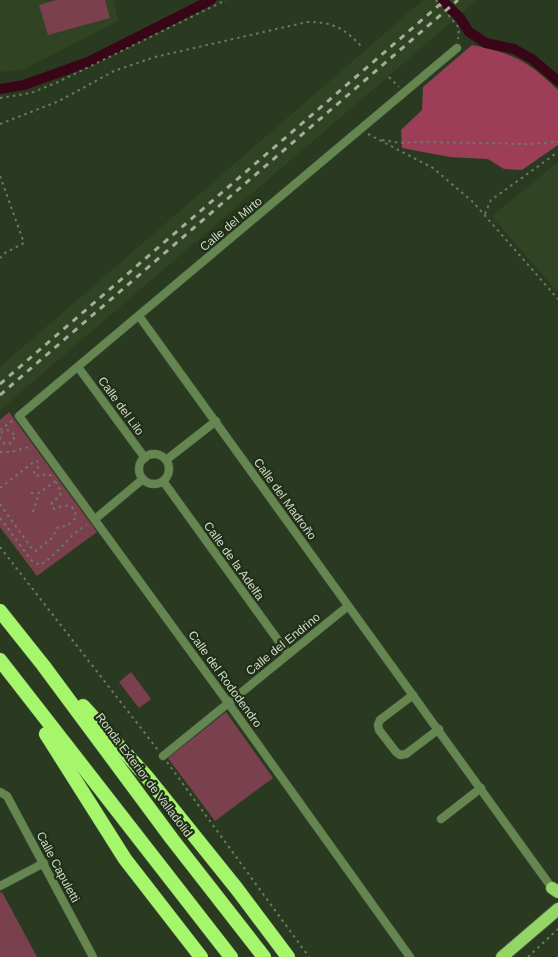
<svg xmlns="http://www.w3.org/2000/svg" width="558" height="957" font-family="Arial,sans-serif">
<style>
.built{fill:#304323}
.green{fill:#7b404e}
.forest{fill:#9d3e58}
.lines{fill:none;stroke-linecap:round;stroke-linejoin:round}
.canal{stroke:#380617;stroke-width:10}
.street-casing{stroke:#48573f;stroke-width:9}
.primary-casing{stroke:#48573f;stroke-width:14}
.highway-casing{stroke:#48573f;stroke-width:15}
.path{stroke:#6c7a64;stroke-width:2;stroke-dasharray:2.5 4;stroke-linecap:butt}
.street{stroke:#658651;stroke-width:8}
.primary{stroke:#94d666;stroke-width:12}
.highway{stroke:#a6f66c;stroke-width:14}
.rail{stroke:#a3af9c;stroke-width:3;stroke-dasharray:6 6;stroke-linecap:butt}
.labels{text-anchor:middle;stroke-width:4.5;stroke-linejoin:round;paint-order:stroke}
.street-label{font-size:12px;fill:#cfdaca;stroke:#202f16}
</style>
<rect width="100%" height="100%" fill="#2a3a20"/>
<g class="built">
<polygon points="0,0 114,0 118,21 25,69 0,72"/>
<polygon points="423,0 477,0 0,410 0,367"/>
<polygon points="558,162 558,293 492,216"/>
</g>
<g class="green">
<polygon points="56,0 105,0 110,18 48,35 39,5"/>
<polygon points="9,412 97,532 37,576 0,527 0,420"/>
<polygon points="131,672 151,699 139,708 119,682"/>
<polygon points="226,712 273,778 215,821 168,758"/>
<polygon points="2,892 37,957 0,957 0,893"/>
</g>
<path class="forest" d="M472 45C514 54 527 60 558 90V145L522 170 504 169 488 159 450 157 402 148 401 130 422 110 423 87Z"/>
<g class="lines">
<g class="canal">
<polyline points="442,0 460,18 469,32 486,43 514,49 532,59 558,81"/>
<polyline points="0,89 24,85 88,62 211,0"/>
</g>
<g class="street-casing">
<g id="street">
<polyline points="139,316 552,888"/>
<polyline points="78,367 145,458"/>
<circle cx="154" cy="469" r="15"/>
<polyline points="166,460 216,421"/>
<polyline points="163,481 288,654"/>
<polyline points="95,519 143,479"/>
<polyline points="413,695 380,720 378,725 379,730 396,752 400,755 406,754 439,729"/>
<polyline points="163,756 348,606"/>
<polyline points="0,792 7,796 93,957"/>
<polyline points="441,819 481,788"/>
<polyline points="0,886 44,863"/>
<polyline points="410,957 229,704 19,416 457,48"/>
</g>
</g>
<g class="primary-casing">
<g id="primary">
<polyline points="552,888 558,892"/>
<polyline points="502,957 558,909"/>
</g>
</g>
<g class="highway-casing">
<g id="highway">
<polyline points="0,611 43,665 172,839 264,957"/>
<polyline points="0,660 231,957"/>
<polyline points="83,706 147,777 237,889 288,957"/>
<polyline points="46,734 125,859 201,957"/>
</g>
</g>
<g class="path">
<polyline points="436,0 459,28 458,39"/>
<polyline points="389,77 399,87"/>
<polyline points="0,98 31,93 58,82 226,0"/>
<path d="M0 124 59 101 114 71 155 57 307 22C334 22 344 28 363 48"/>
<polyline points="368,134 433,168 473,202 558,299"/>
<polyline points="382,140 401,143 419,142 531,144 558,142"/>
<polyline points="0,176 24,243 5,253 0,258"/>
<polyline points="485,214 491,200 558,152"/>
<polyline points="0,430 12,421"/>
<circle cx="7" cy="437" r="7"/>
<polyline points="0,452 11,452 32,446"/>
<polyline points="0,488 35,461 37,461 39,466 34,472 35,476 48,474 52,476"/>
<polyline points="31,493 39,493 57,480"/>
<path d="M0 504 32 549 36 551 52 538 58 527 67 526 76 518C75 502 64 505 54 509L52 507V502L60 496 61 492 56 482"/>
<polyline points="33,512 39,493"/>
<path d="M0 518 32 561 40 565C58 555 69 534 87 525"/>
<polyline points="0,547 158,750"/>
<polyline points="167,762 309,957"/>
<polyline points="528,957 558,929"/>
</g>
<use href="#street" class="street"/>
<use href="#primary" class="primary"/>
<use href="#highway" class="highway"/>
<g class="rail">
<polyline points="0,384 445,0"/>
<polyline points="0,395 458,0"/>
</g>
</g>
<g class="labels">
<g class="street-label">
<text transform="translate(231 224) rotate(-40)" y="4">Calle del Mirto</text>
<text transform="translate(121 406) rotate(54)" y="4">Calle del Lilo</text>
<text transform="translate(285 499) rotate(54)" y="4">Calle del Madroño</text>
<text transform="translate(234 561) rotate(54)" y="4">Calle de la Adelfa</text>
<text transform="translate(283 644) rotate(-39)" y="4">Calle del Endrino</text>
<text transform="translate(225 679) rotate(54)" y="4">Calle del Rododendro</text>
<text transform="translate(144 775) rotate(53)" y="4">Ronda Exterior de Valladolid</text>
<text transform="translate(58 867) rotate(62)" y="4">Calle Capuletti</text>
</g>
</g>
</svg>
